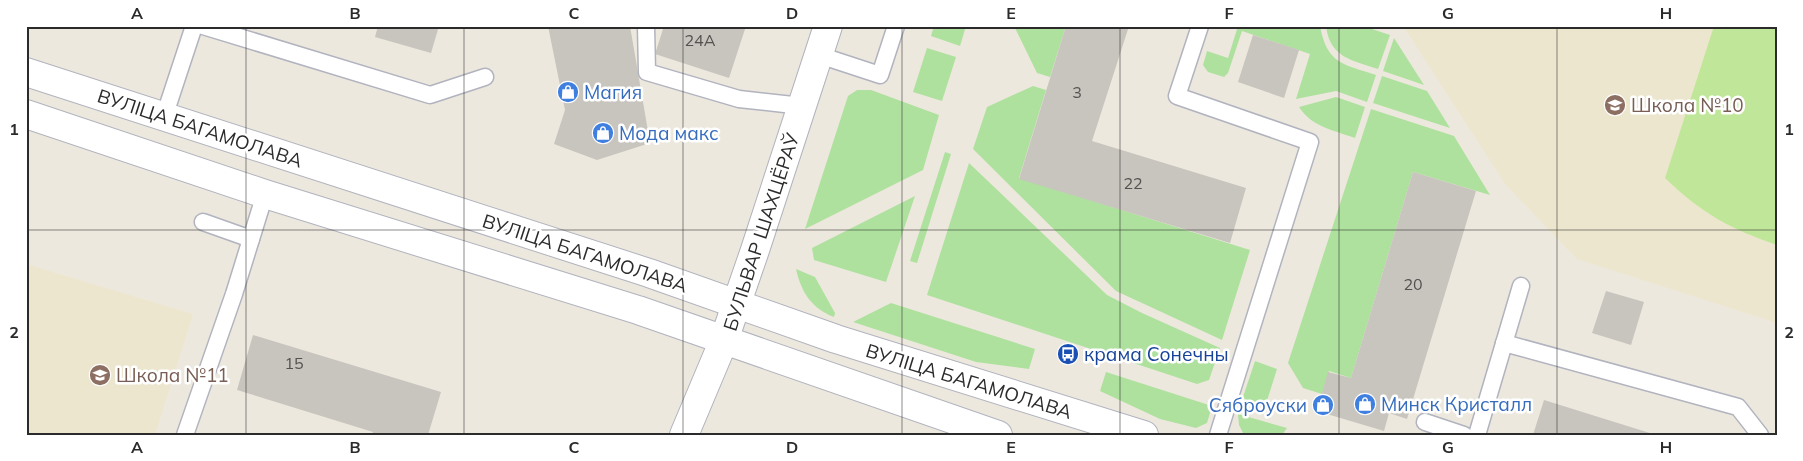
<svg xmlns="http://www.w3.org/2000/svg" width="1803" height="461" font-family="Mulish,sans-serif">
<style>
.education{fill:#ede6ce}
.green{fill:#aee19d}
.pitch{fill:#c0e799}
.building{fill:#c8c4be}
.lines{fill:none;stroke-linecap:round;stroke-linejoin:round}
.lane-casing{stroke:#b1b3be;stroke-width:19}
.secondary-casing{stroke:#b1b3be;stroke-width:30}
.lane{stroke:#fff;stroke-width:16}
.secondary{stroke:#fff;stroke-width:28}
.grid{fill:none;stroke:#2b2b2b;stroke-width:1;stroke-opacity:0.55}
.labels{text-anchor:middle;stroke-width:5;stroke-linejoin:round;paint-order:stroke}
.number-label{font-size:16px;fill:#525150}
.shop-label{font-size:19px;fill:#366cbe;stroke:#fff;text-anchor:start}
.education-label{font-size:19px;fill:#785e54;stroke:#fff;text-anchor:start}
.street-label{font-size:19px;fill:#2b2b2b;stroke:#fff}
.transit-label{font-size:19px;fill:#164399;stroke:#fff;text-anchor:start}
.neatline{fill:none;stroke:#2b2b2b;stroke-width:2}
.grid-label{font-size:16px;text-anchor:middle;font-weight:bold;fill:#2b2b2b}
</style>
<rect width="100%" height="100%" fill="#ede8de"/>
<g class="education">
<polygon points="1403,26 1777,26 1777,323 1577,259 1505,184"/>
<polygon points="26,264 193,314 155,435 26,435"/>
</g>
<g class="green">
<polygon points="934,26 966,26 960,46 931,36"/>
<polygon points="1014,26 1066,26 1050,77 1037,73"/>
<path d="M1238 26H1320C1327 64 1343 64 1376 75L1367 102 1336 91 1296 99 1310 54 1242 31 1228 73 1224 77 1208 72 1203 65 1207 51 1228 58Z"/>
<path d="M1326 26H1363L1390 35 1378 69C1352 60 1330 58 1326 26Z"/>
<polygon points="1394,38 1424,85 1383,71"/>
<polygon points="927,48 956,57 942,101 913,92"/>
<polygon points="1382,76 1427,91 1450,128 1373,103"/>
<polygon points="1033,86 1046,90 1019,178 1250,250 1222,340 1116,291 973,149 987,107"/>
<polygon points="857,90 871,90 939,115 923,170 805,229 848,96"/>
<path d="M1336 97 1365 107 1355 138C1333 130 1312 127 1299 107Z"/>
<polygon points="1371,109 1454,136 1490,195 1413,172 1351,378 1329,371 1322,394 1303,388 1288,363"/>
<polygon points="945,152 951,154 917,263 910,261"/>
<polygon points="969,163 1107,295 1142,313 1220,348 1209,380 1197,384 927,295"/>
<polygon points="915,196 886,282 814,260 812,248"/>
<path d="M796 269 815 277 835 313 834 317C812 309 801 292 796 269Z"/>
<polygon points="891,303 1035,349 1029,369 976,362 853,322"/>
<polygon points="1255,361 1277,369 1265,407 1242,400"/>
<polygon points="1106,372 1212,406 1207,423 1196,428 1160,419 1100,391"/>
<polygon points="1238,414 1287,428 1282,435 1244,435 1239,425"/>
</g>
<path class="pitch" d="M1714 26H1777V245C1730 229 1701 213 1665 178Z"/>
<g class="building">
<polygon points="378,26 439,26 431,53 375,37"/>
<polygon points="548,26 630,26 650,143 597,160 554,144 565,110"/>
<polygon points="664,26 746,26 729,78 655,54"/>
<polygon points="1066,26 1129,26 1092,141 1246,188 1230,243 1019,179"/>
<polygon points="1253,35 1299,50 1284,98 1238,82"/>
<polygon points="1413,172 1476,191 1407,419 1389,413 1384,431 1317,411 1328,372 1351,378"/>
<polygon points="1606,291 1644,302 1631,345 1592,333"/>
<polygon points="253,335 441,392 428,435 372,435 373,432 237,390"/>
<polygon points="1544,400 1653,434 1653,435 1533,435"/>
</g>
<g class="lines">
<g class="lane-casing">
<g id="lane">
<polyline points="203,26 430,95 485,77"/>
<polyline points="646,26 647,72 739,99 802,106"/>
<polyline points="1200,26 1177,96 1310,142 1218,435"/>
<polyline points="819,55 880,75 896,26"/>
<polyline points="164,117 194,26"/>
<polyline points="203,222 251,239"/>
<polyline points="1504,343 1738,407 1760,435"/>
<polyline points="1425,422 1464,435"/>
<polyline points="185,435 234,294 265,194"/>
<polyline points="1477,435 1521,286"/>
</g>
</g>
<g class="secondary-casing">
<g id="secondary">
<polyline points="26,72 649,273 836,339 1144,435"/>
<polyline points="26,114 265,194 638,310 998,435"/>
<polyline points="684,435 724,340 755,250 828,26"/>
</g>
</g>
<use href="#lane" class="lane"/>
<use href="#secondary" class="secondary"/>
</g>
<path class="grid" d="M246 26V435M464 26V435M683 26V435M902 26V435M1120 26V435M1339 26V435M1557 26V435M26 230H1777"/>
<defs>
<g id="shop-disc" transform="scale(1.125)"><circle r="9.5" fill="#3f7fe0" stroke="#fff"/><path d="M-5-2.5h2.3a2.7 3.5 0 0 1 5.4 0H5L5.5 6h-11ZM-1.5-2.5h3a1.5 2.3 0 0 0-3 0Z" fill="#fff"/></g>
<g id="school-disc" transform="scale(1.125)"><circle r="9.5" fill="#8d6e63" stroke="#fff"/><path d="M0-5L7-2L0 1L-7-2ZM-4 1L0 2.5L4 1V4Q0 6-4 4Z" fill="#fff"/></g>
<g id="bus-disc" transform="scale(1.125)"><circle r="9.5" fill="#1a4fb4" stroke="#fff"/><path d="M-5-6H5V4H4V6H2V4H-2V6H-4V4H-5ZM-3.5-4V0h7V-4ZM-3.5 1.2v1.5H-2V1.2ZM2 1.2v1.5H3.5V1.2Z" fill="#fff"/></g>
</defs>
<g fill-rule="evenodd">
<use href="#shop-disc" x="568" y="92"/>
<use href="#school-disc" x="1615" y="105"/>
<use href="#shop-disc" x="603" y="133"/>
<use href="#bus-disc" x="1068" y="354"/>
<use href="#school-disc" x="100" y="375"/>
<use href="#shop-disc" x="1365" y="404"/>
<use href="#shop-disc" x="1323" y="405"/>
</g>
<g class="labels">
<g class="number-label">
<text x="700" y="46">24А</text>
<text x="1077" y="98">3</text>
<text x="1133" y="189">22</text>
<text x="1413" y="290">20</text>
<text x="294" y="369">15</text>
</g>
<g class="shop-label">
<text x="584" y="99">Магия</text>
<text x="619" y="140">Мода макс</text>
<text x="1381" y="411">Минск Кристалл</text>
<text x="1307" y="412" text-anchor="end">Сяброуски</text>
</g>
<g class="education-label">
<text x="1631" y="112">Школа №10</text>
<text x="116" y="382">Школа №11</text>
</g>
<g class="street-label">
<text transform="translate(200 128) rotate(18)" y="7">ВУЛІЦА БАГАМОЛАВА</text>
<text transform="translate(761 232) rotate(-72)" y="7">БУЛЬВАР ШАХЦЁРАЎ</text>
<text transform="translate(585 253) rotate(18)" y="7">ВУЛІЦА БАГАМОЛАВА</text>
<text transform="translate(969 381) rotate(17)" y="7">ВУЛІЦА БАГАМОЛАВА</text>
</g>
<g class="transit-label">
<text x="1084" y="361">крама Сонечны</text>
</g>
</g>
<rect width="1803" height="461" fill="none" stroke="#ffffff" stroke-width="55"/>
<rect x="28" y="28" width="1748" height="406" class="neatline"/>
<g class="grid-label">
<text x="137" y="19">A</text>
<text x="355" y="19">B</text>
<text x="574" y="19">C</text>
<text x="792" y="19">D</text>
<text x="1011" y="19">E</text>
<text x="1229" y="19">F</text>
<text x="1448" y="19">G</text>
<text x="1666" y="19">H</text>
<text x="14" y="135">1</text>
<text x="1789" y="135">1</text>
<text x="14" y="338">2</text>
<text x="1789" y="338">2</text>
<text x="137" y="453">A</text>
<text x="355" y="453">B</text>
<text x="574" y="453">C</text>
<text x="792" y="453">D</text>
<text x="1011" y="453">E</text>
<text x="1229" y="453">F</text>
<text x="1448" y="453">G</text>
<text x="1666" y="453">H</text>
</g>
</svg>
